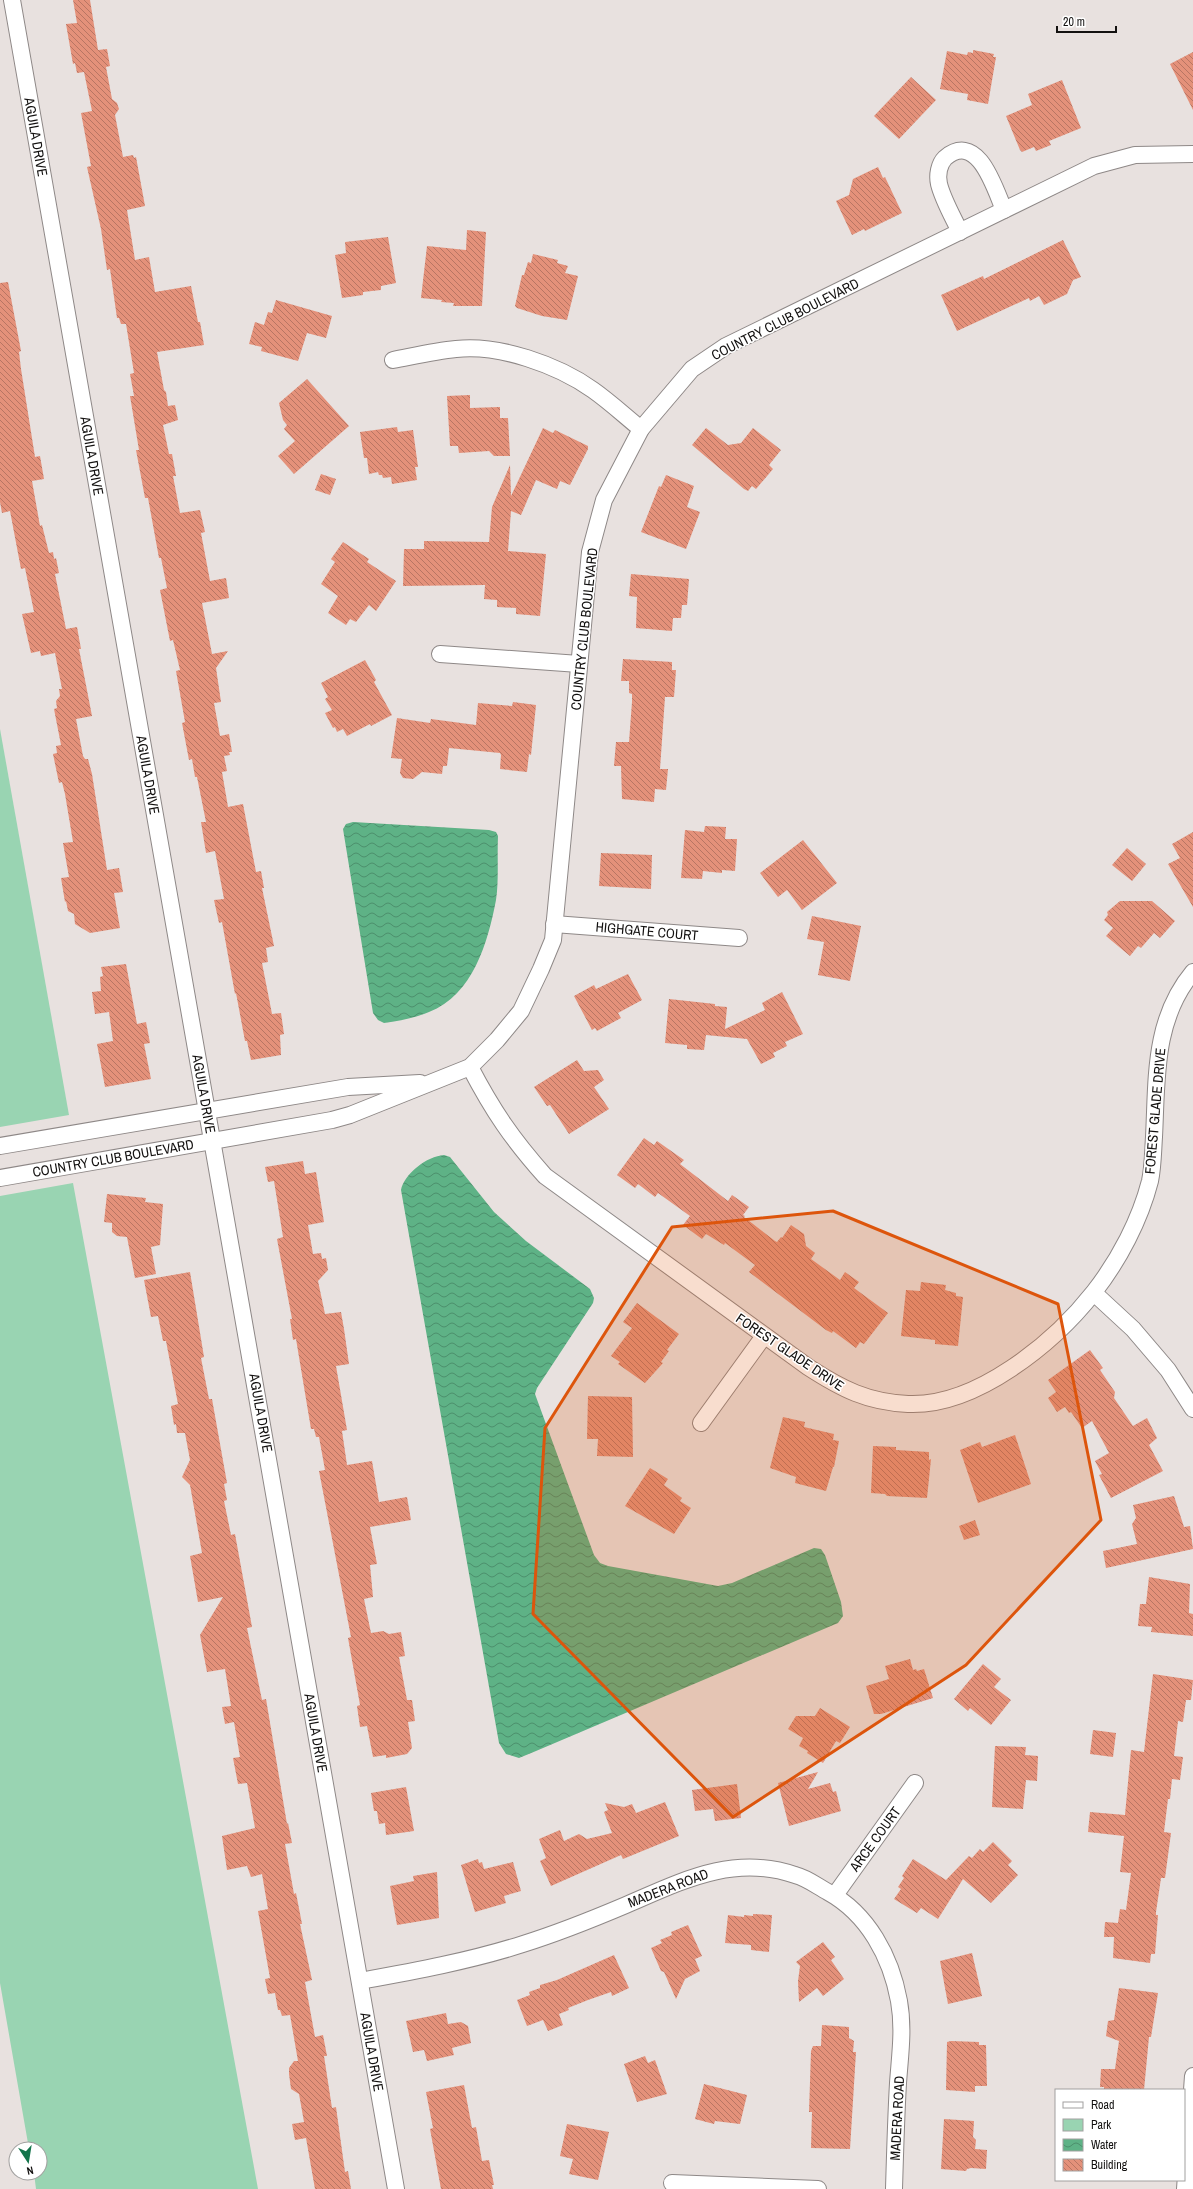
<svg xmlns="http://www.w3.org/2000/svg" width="1193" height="2189" font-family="'Archivo Narrow',sans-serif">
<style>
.green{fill:#99d4b2}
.water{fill:url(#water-waves)}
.building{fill:url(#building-back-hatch)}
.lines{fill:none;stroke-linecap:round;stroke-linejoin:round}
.minor-casing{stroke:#8e8887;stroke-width:18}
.minor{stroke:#fff;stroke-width:16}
.marked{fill:#dd550c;fill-opacity:0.2;stroke:#dd550c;stroke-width:3;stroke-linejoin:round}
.labels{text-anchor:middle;stroke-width:3;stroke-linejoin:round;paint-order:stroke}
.street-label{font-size:14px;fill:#131110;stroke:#fff}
</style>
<defs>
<pattern id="water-waves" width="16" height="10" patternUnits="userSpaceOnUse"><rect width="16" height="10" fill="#5eb286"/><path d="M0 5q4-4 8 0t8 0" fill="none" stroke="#4c8f6c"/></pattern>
<pattern id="building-back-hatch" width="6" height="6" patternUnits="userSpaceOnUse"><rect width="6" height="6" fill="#e4917a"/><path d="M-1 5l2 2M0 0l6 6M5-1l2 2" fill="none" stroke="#b87563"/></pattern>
</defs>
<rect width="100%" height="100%" fill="#e8e1df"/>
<g class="green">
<polygon points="0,729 69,1115 0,1127"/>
<polygon points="73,1183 258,2189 36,2189 34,2173 40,2173 40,2149 29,2149 0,1983 0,1196"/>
</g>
<g class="water">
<path d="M353 822 489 830 496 832 498 836C497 857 499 880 496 900 488 942 473 995 429 1012 415 1018 399 1021 384 1023L378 1020 373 1013 343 829 346 824Z"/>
<path d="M444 1155 450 1157 494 1212 526 1241 590 1289 594 1298 593 1303 537 1388 535 1394 594 1555 600 1563 608 1566 718 1586 732 1583 814 1548 821 1549 825 1555 841 1602 843 1616 838 1623 536 1751 519 1758 506 1754 499 1743 401 1190C404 1174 427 1156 444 1155Z"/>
</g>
<g class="building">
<polygon points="73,0 90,0 98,50 107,49 110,66 106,67 112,99 117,103 119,109 115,115 123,157 133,155 134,158 136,157 145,206 127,210 135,260 149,257 155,292 191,286 198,322 200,322 204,345 157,352 164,390 166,392 168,406 175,405 178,420 163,425 169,454 172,454 176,476 173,476 180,513 200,510 205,532 201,533 210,581 226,578 229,598 202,603 212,654 228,651 216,668 221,702 214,703 220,736 229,734 232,752 229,752 230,755 224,756 227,771 222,772 228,807 243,804 256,872 261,871 264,888 262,888 274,946 266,948 268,962 262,963 272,1014 281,1013 284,1034 280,1035 281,1055 251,1060 247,1041 245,1041 236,993 235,994 222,922 219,923 214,900 224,899 215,851 206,853 201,822 206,822 197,777 195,777 192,759 189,760 182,723 185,722 176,671 180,670 173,640 170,641 160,590 167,588 161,558 159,558 148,498 145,498 136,450 139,450 130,396 134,396 130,374 134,373 126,324 121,324 119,318 117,318 110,269 107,270 101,229 87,167 91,166 81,113 92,111 84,72 77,73 75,63 73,64 66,24 77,23"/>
<polygon points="973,50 994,54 993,57 996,57 988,104 967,100 968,94 940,89 947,51 967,55 968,52 973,53"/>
<polygon points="1193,52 1193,110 1170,64"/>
<polygon points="911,77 936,100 899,139 874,116"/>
<polygon points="1062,80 1081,128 1049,141 1051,145 1036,151 1034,147 1022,152 1020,150 1006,116 1032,105 1028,94"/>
<polygon points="878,167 883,178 885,177 902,213 865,231 864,229 852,235 836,201 849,195 853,179"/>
<polygon points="467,230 486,232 482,306 453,306 454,303 441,302 442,300 421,298 427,246 466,250"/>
<polygon points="388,237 396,283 381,286 381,290 363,292 363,295 342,298 335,255 346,253 345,242"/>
<polygon points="1063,240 1081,277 1073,280 1067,294 1044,305 1039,296 1030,301 1029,298 957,331 941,295 983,276 984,279"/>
<polygon points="533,254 558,260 557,263 568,266 565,273 578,276 567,320 542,316 517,308 515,306 522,275 524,275 528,262 531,263"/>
<polygon points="8,282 21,351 19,352 21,369 35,457 40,456 44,479 32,481 40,526 42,525 49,553 53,552 54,559 56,558 59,573 55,574 66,629 77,627 81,649 79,649 92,716 76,719 83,756 85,759 88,759 92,774 107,870 119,868 123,892 114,893 120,928 90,933 75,924 74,914 68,911 66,901 65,902 61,878 69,877 63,843 73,842 65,794 62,782 59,783 53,754 57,753 56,746 61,745 54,709 57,708 56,701 60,696 59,689 62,689 55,653 41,656 40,651 31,653 22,614 34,612 25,568 21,569 10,511 2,513 0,502 0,283"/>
<polygon points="276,300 332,316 326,338 307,333 298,361 261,351 262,347 249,344 255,322 264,325 268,312 272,313"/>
<polygon points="307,379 349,426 294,474 278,456 295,441 284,429 287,425 283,420 279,403"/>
<polygon points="470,395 470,408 500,407 500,418 508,418 510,456 494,456 489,451 459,453 458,446 450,446 447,396"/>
<polygon points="397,427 398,432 413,430 418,467 415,467 417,480 392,484 391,477 383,478 382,475 379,475 378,472 369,474 367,458 364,458 360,432"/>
<polygon points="543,428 553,433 555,430 588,446 588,449 570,485 560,481 557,489 536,480 521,515 511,511 508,551 546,554 540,616 516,614 516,608 497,607 497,600 484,599 485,585 403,586 404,549 424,549 424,541 489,542 492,507 510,465 511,496"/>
<polygon points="706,428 728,445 741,443 753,428 781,450 769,465 773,469 756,489 752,486 748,491 744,489 692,445"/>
<polygon points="321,474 336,479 330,495 315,490"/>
<polygon points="666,475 694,486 687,507 700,512 686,549 641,532 659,486 661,487"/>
<polygon points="343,542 369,559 367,562 396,581 376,611 369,605 356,622 350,619 346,625 328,613 338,596 321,584 335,562 331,559"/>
<polygon points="631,574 689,579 687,605 682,605 681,618 673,618 672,631 636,628 637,597 629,596"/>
<polygon points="623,659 672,662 672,670 676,670 674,697 665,697 660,769 668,769 666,790 655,789 654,802 622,799 621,766 614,766 616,742 629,742 632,702 632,694 629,693 629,681 621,681"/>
<polygon points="365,660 376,680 374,682 392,715 371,726 370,724 347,736 343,729 337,732 335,727 333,728 325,713 332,710 325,699 328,697 321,683"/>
<polygon points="513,702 536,705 531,755 529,754 527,772 500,769 501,755 500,753 449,748 447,766 443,766 442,774 422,772 413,779 403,778 400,773 402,759 391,758 397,718 430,723 431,719 476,725 478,703 512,706"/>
<polygon points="705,826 726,827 725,839 737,839 735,871 722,870 722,873 703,871 702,879 681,878 685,830 704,832"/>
<polygon points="1193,832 1193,907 1168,864 1180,858 1172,844"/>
<polygon points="803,840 837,883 802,910 787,890 778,897 760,873"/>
<polygon points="1127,848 1146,864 1132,881 1112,865"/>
<polygon points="601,853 652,855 651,889 599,886"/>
<polygon points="1120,901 1152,901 1175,921 1160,938 1154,933 1141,948 1138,946 1130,956 1106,936 1113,928 1104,920 1108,915 1107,912"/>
<polygon points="812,916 861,926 850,981 818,975 824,942 807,939"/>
<polygon points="126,964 137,1024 146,1022 150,1043 144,1044 151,1079 105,1087 97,1044 113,1041 109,1012 95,1014 92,992 101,991 100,977 103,976 101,967"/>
<polygon points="628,974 642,1000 618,1013 621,1018 597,1031 595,1028 592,1030 574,996 594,985 596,989"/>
<polygon points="782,992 803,1034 785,1042 787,1046 773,1053 775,1057 761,1064 747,1039 706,1035 704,1050 687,1049 687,1045 665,1043 669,999 715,1004 715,1006 727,1007 725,1029 765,1010 762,1003"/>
<polygon points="577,1060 584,1071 598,1070 604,1080 594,1087 609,1109 569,1134 550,1105 547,1106 534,1087"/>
<polygon points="644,1138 654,1145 657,1141 684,1160 680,1164 728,1201 732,1195 749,1207 743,1215 745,1216 744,1217 775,1241 777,1242 781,1237 782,1238 791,1225 804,1234 806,1246 815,1253 811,1259 840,1280 845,1272 859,1282 854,1288 888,1313 864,1344 860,1342 856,1348 833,1331 832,1333 826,1330 749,1272 755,1265 725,1243 724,1245 706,1234 702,1239 683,1225 690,1216 658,1193 655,1197 638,1184 635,1188 617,1175"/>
<polygon points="303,1161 305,1174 316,1172 324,1222 308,1225 313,1254 321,1253 322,1259 326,1258 328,1270 318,1281 325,1314 341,1312 344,1329 349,1364 336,1366 347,1430 342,1431 347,1465 372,1461 379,1502 407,1497 411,1520 370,1527 377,1564 370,1565 373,1597 364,1599 371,1633 383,1631 389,1634 401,1632 405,1656 399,1657 407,1700 412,1700 415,1721 408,1722 412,1748 407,1754 386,1758 386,1755 373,1757 367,1726 360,1727 357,1706 360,1705 348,1638 351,1637 319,1471 325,1470 319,1437 316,1437 314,1429 311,1429 296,1339 293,1340 290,1319 292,1319 277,1239 283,1237 274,1181 268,1182 265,1167"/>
<polygon points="107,1194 146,1198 145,1202 163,1204 160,1245 151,1247 156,1274 135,1278 127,1237 117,1236 112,1232 112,1223 104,1222"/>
<polygon points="190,1272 204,1357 201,1358 209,1399 212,1399 227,1483 224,1484 227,1500 224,1501 231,1535 235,1534 252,1627 247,1628 262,1700 266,1699 287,1824 288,1823 292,1843 285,1844 294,1894 296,1893 302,1924 300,1924 312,1980 305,1982 315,2037 323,2035 327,2056 324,2056 332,2108 336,2107 345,2172 348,2171 351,2189 315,2189 306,2138 295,2140 292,2124 304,2122 299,2094 291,2089 289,2074 289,2068 294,2061 298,2061 290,2015 282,2016 280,2010 278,2010 275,1993 268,1994 265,1979 270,1978 258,1911 268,1909 262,1874 251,1877 247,1866 227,1870 222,1836 255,1828 247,1783 238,1784 233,1758 240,1757 234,1722 225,1724 222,1707 231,1706 225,1669 207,1672 200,1635 223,1597 198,1602 190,1556 202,1553 190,1485 182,1477 190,1460 185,1433 177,1433 176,1424 174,1425 171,1406 178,1404 166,1341 163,1341 158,1316 151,1317 144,1280"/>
<polygon points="921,1282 946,1285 945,1290 956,1293 956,1296 963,1297 958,1346 935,1344 935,1340 901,1336 906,1290 920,1291"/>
<polygon points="637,1303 679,1334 667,1350 669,1351 661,1362 663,1363 645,1383 618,1364 620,1362 611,1356 632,1328 623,1322"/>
<polygon points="1090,1350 1103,1368 1100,1370 1115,1392 1114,1398 1133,1426 1147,1418 1157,1438 1149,1445 1163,1471 1111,1498 1099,1475 1102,1474 1095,1461 1109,1453 1092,1421 1082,1428 1071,1412 1069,1413 1065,1407 1057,1412 1048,1398 1056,1392 1048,1380"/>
<polygon points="588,1396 632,1397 633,1457 597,1456 598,1439 587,1439"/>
<polygon points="783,1417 805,1422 804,1427 834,1434 833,1440 839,1441 834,1467 833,1467 826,1491 795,1483 796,1477 770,1468"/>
<polygon points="1015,1435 1031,1484 978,1503 960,1450 980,1442 982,1447"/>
<polygon points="873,1446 896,1447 896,1450 929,1452 929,1460 931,1459 927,1498 887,1496 885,1494 871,1493"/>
<polygon points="650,1468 668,1479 664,1485 682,1498 680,1501 691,1508 674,1534 625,1506"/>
<polygon points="1174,1496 1184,1527 1190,1526 1193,1549 1106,1568 1103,1551 1137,1544 1132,1524 1136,1518 1133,1505"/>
<polygon points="975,1520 980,1535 964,1540 959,1526"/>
<polygon points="1149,1577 1190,1584 1189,1613 1193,1614 1193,1636 1151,1632 1152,1627 1138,1626 1140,1604 1146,1604"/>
<polygon points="910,1659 913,1670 916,1669 917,1671 924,1669 933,1698 881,1714 874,1714 866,1686 889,1679 885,1666"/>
<polygon points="983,1664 1001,1679 994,1687 1011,1700 991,1725 970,1708 968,1711 954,1699"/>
<polygon points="1153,1674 1193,1680 1191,1700 1186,1700 1183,1722 1178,1721 1174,1756 1183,1757 1180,1780 1172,1779 1170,1799 1168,1799 1164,1832 1171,1833 1165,1878 1161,1878 1156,1912 1156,1915 1158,1915 1155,1954 1151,1954 1150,1963 1113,1958 1114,1937 1104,1937 1105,1922 1118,1923 1120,1909 1126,1910 1131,1873 1120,1872 1124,1836 1088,1832 1090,1812 1125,1815 1131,1750 1144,1752"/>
<polygon points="820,1708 850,1727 840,1743 836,1741 823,1763 807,1753 808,1751 799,1746 803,1738 788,1729 796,1716 815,1716"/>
<polygon points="1093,1730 1116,1733 1113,1757 1090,1754"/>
<polygon points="995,1746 1026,1747 1025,1755 1038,1756 1037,1781 1026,1780 1023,1809 992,1807"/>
<polygon points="818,1772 808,1789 830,1783 833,1792 836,1791 841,1811 789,1826 778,1783"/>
<polygon points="737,1784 741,1818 715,1821 713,1809 695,1811 692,1790"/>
<polygon points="406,1787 414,1831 386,1835 385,1823 379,1824 377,1811 374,1811 371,1793"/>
<polygon points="665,1802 679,1836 623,1859 621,1855 551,1886 540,1861 546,1858 539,1839 560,1830 564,1841 579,1834 587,1839 612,1833 604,1812 608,1810 605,1803 624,1807 632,1804 636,1813"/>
<polygon points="993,1842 1012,1861 1008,1865 1018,1875 991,1903 963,1879 938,1919 921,1908 917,1913 894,1899 901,1889 898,1887 904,1878 902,1876 913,1859 946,1880 969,1856 972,1858 980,1849 983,1852"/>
<polygon points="478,1859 479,1863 482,1862 484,1869 513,1862 521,1891 504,1896 506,1903 475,1912 461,1865"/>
<polygon points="437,1872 439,1918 397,1925 390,1886 414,1881 413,1876"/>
<polygon points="753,1914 772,1915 769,1952 751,1950 751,1945 725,1943 728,1915 744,1917 744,1915 753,1916"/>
<polygon points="688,1925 702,1956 695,1959 700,1971 685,1979 676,1999 664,1972 661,1971 651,1948 662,1943 660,1940 672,1935 671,1932"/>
<polygon points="823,1942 835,1957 831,1960 844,1979 823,1996 817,1988 799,2002 798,1981 800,1966 796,1962"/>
<polygon points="972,1953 982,1996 948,2004 940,1961"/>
<polygon points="614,1955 629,1988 612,1996 611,1992 588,2000 568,2008 569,2010 559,2014 563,2025 548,2031 543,2020 527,2026 517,2000 530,1995 529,1992 540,1988 540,1985 557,1980"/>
<polygon points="1119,1988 1158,1993 1151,2037 1149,2037 1144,2090 1104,2090 1104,2087 1100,2087 1101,2069 1115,2069 1119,2041 1106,2036 1108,2021 1114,2020"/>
<polygon points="446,2013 448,2024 461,2022 468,2026 471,2043 452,2048 454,2055 427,2061 424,2050 413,2052 406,2021"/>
<polygon points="822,2025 849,2027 849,2038 854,2041 853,2052 856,2052 850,2149 811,2148 812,2112 809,2112 811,2051 813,2046 821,2046"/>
<polygon points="951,2041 979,2042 979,2045 986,2045 987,2086 975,2086 975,2092 946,2090 947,2042"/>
<polygon points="645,2056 648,2063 655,2060 667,2094 637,2102 624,2064"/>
<polygon points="704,2084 747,2095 740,2124 715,2121 714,2124 695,2119"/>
<polygon points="464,2085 472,2128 476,2127 482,2161 489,2160 494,2185 492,2185 493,2189 441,2189 430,2129 433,2128 426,2092"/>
<polygon points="944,2119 974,2121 973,2137 976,2140 975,2149 987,2150 986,2169 971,2168 967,2169 966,2171 941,2169"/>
<polygon points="567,2124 609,2132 598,2180 569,2174 573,2159 560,2156"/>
</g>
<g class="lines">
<g class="minor-casing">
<g id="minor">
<polyline points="12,0 396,2189"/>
<path d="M960 232C953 217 943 200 939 184 937 175 939 164 945 158 978 130 995 189 1004 210"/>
<path d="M393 360C414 356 435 351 456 349 499 344 558 365 593 390 610 402 625 416 641 429"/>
<polyline points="440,654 579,664"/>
<polyline points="554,924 739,938"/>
<path d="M470 1067C493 1111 512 1139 545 1176L808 1367C842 1389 867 1402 908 1404 976 1407 1054 1343 1094 1292 1119 1260 1140 1220 1150 1181 1153 1167 1153 1151 1154 1137 1157 1079 1153 1020 1193 972"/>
<polyline points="0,1146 348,1087 420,1083"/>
<polyline points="0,1178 332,1120 350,1115 470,1067 497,1040 521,1011 541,969 553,940 590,552 604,500 641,429 692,369 726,346 1094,166 1135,155 1193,154"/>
<polyline points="1094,1293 1133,1329 1168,1370 1193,1409"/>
<polyline points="701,1423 764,1336"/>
<polyline points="835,1895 915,1783"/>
<path d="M360 1981C415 1971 470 1961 523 1944 558 1933 593 1919 626 1905 682 1881 733 1854 795 1875 807 1878 817 1886 828 1892 868 1914 891 1957 899 2001 904 2029 900 2055 898 2083 896 2118 895 2154 894 2189"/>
<polyline points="672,2183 818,2189"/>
<polyline points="1185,2189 1193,2076"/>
</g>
</g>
<use href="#minor" class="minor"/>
</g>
<path class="marked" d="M833 1211 1058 1304 1101 1520 966 1665 733 1817 533 1614 545 1428 672 1227Z"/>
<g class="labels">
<g class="street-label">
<text transform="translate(36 137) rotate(80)" y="5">AGUILA DRIVE</text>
<text transform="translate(785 319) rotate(-27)" y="5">COUNTRY CLUB BOULEVARD</text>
<text transform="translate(92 456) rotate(80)" y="5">AGUILA DRIVE</text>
<text transform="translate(584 629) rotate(-84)" y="5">COUNTRY CLUB BOULEVARD</text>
<text transform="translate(148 775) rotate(80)" y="5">AGUILA DRIVE</text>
<text transform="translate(647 931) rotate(5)" y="5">HIGHGATE COURT</text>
<text transform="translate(204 1094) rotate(80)" y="5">AGUILA DRIVE</text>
<text transform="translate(1155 1111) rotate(-85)" y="5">FOREST GLADE DRIVE</text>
<text transform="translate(113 1158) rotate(-10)" y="5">COUNTRY CLUB BOULEVARD</text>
<text transform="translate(790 1352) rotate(34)" y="5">FOREST GLADE DRIVE</text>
<text transform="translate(261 1413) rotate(80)" y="5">AGUILA DRIVE</text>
<text transform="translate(316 1733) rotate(80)" y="5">AGUILA DRIVE</text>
<text transform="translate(875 1839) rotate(-54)" y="5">ARCE COURT</text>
<text transform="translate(668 1888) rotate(-21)" y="5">MADERA ROAD</text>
<text transform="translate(372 2052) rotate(80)" y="5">AGUILA DRIVE</text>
<text transform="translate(897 2118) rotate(-87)" y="5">MADERA ROAD</text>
</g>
</g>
<rect x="1055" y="2089" width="130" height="92" fill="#ffffff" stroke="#a1a09f"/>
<rect x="1063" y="2102" width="20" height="6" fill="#ffffff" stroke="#a1a09f"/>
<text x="1091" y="2109" font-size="12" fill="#131110">Road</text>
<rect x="1063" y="2119" width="20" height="12" fill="#99d4b2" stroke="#a1a09f"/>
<text x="1091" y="2129" font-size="12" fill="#131110">Park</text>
<rect x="1063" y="2139" width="20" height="12" fill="url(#water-waves)" stroke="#a1a09f"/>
<text x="1091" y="2149" font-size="12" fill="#131110">Water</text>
<rect x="1063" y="2159" width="20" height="12" fill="url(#building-back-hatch)" stroke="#a1a09f"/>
<text x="1091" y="2169" font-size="12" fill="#131110">Building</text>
<g transform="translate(28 2161) rotate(168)"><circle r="19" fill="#ffffff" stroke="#a1a09f"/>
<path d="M0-3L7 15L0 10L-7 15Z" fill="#13744b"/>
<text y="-6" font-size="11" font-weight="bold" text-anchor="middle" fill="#131110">N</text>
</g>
<path d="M1057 26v6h59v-6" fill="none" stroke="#131110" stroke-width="2"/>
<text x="1063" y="26" font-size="12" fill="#131110" stroke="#ffffff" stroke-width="3" paint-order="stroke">20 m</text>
</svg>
